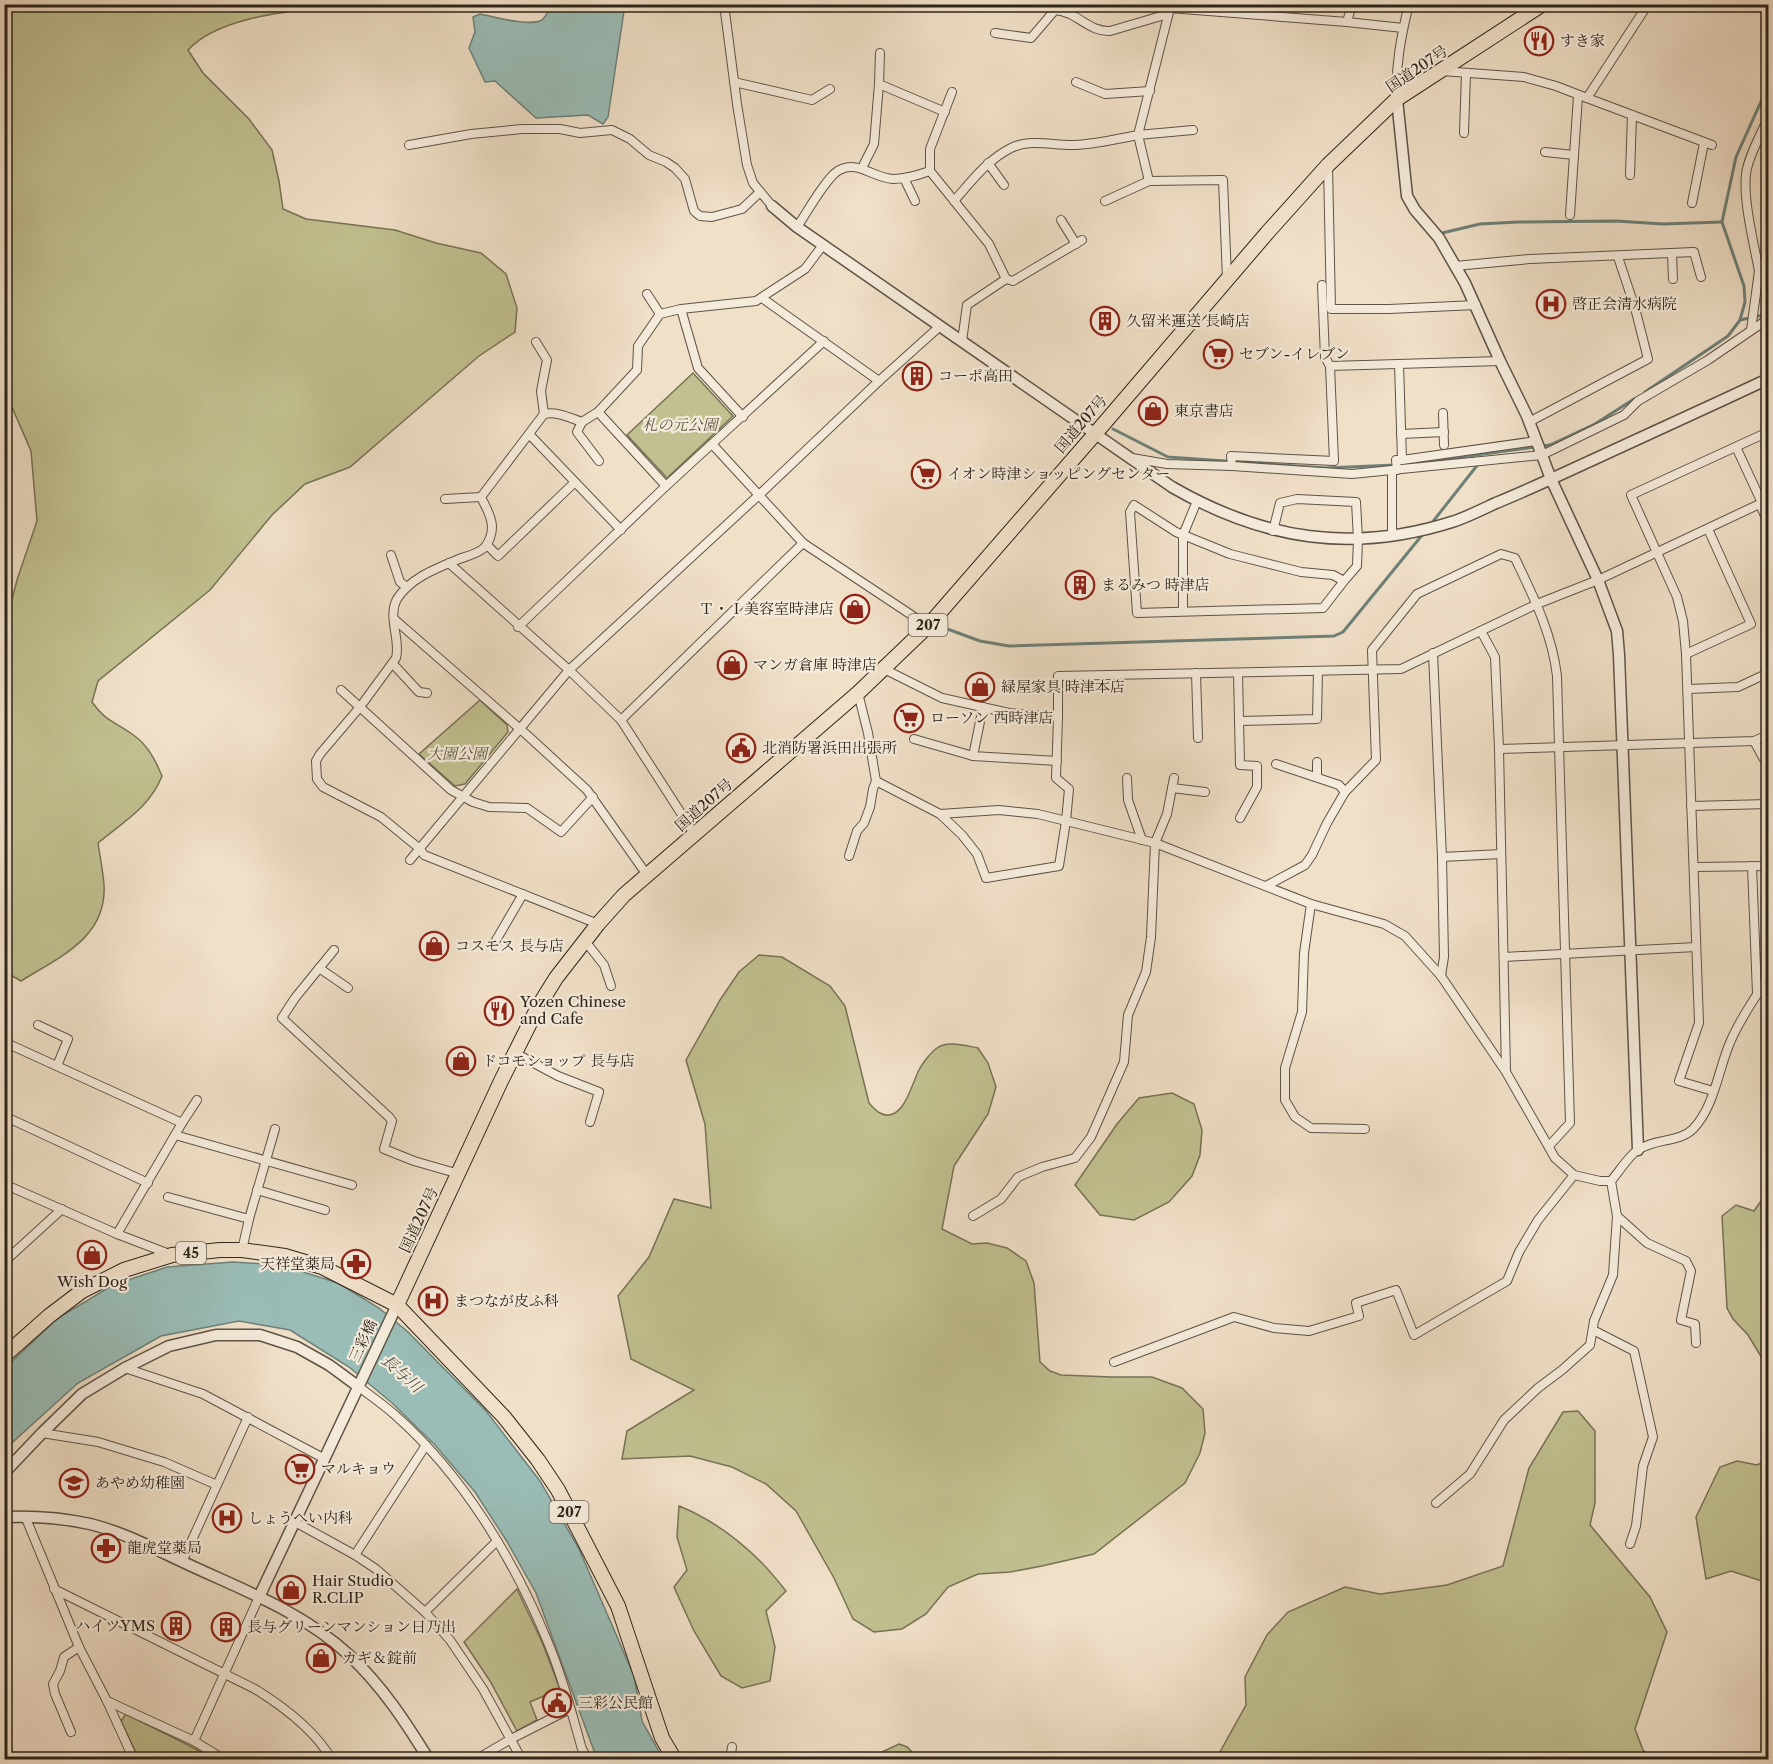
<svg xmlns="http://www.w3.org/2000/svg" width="1773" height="1764" font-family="'Libre Caslon Text','Noto Serif JP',serif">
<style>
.green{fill:#c1c090;stroke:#777255;stroke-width:1.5}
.water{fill:#9abdb7;stroke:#6e8078;stroke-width:1.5}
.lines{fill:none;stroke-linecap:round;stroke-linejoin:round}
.stream{stroke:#6e8078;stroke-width:3}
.minor-casing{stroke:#5e5346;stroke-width:10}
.tertiary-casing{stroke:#5e5346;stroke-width:13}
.primary-casing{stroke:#2d241a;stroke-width:16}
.trunk-casing{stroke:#2d241a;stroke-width:16}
.minor{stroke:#f5ebdb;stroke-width:8}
.tertiary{stroke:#f5ebdb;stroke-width:10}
.primary{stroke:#f0e0c8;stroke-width:14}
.trunk{stroke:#f0e0c8;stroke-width:14}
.labels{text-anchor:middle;stroke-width:4.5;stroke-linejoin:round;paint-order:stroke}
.shield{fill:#f5ebdb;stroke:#696054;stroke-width:1.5}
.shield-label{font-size:14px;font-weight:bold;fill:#2d241a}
.poi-label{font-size:15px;fill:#2d241a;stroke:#f5ebdb;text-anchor:start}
.street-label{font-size:15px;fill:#2d241a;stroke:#f5ebdb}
.park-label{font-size:15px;font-style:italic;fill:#59533d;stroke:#f5ebdb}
.water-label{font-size:16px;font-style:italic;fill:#4e5249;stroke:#f5ebdb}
</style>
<rect width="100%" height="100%" fill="#f0e0c8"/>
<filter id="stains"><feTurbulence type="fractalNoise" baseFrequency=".00333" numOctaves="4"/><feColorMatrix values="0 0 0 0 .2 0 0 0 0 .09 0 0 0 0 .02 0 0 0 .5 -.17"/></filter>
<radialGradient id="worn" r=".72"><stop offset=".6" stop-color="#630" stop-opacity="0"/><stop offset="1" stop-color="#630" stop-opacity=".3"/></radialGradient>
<g class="green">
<path d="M5 4 342 5C296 11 220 15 188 50L203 73 249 119 272 150 279 181 283 209 306 219 395 230 436 243 481 253 506 274 517 308 515 332 479 356 350 467 305 484 272 515 210 590 98 681 92 702C105 721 114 721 132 734 147 744 155 759 162 776 150 807 123 822 98 843 100 857 103 871 104 885 107 938 59 957 21 981L4 971V630L17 580 37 521 31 451 5 391Z"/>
<polygon points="693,373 733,416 667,478 627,435"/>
<polygon points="480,700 507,725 508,732 465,784 455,786 419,754"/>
<path d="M759 955 782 957 830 986 845 1006 869 1103C872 1106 876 1111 880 1113 903 1125 912 1083 919 1070 922 1064 931 1052 937 1048 948 1040 966 1046 978 1048L988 1063 996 1087 988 1114 954 1166 942 1229 972 1244 987 1243 1007 1248 1026 1261 1034 1283 1040 1362 1050 1371 1061 1375 1111 1377H1152L1182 1388 1203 1409 1205 1433 1200 1453 1185 1483 1094 1554 1042 1566 1010 1572 978 1574 948 1587 926 1614 902 1629 874 1632 853 1619 834 1578 796 1511 766 1484 732 1467 690 1456 622 1459 627 1431 694 1390 631 1359 618 1296 649 1257 674 1199 711 1208 705 1124 686 1060 720 1000 739 972Z"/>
<polygon points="1172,1093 1194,1104 1202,1130 1200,1155 1192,1176 1169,1202 1134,1220 1100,1215 1075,1185 1117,1124 1139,1098"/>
<polygon points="1768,1191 1768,1368 1748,1335 1733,1319 1727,1308 1722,1216 1736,1205 1754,1211"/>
<polygon points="1578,1411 1595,1431 1595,1503 1590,1525 1650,1597 1667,1632 1635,1729 1643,1750 1652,1759 1216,1759 1246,1705 1245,1677 1267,1635 1288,1612 1345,1587 1380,1594 1447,1585 1503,1566 1529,1468 1563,1412"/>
<polygon points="1768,1460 1768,1583 1731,1571 1706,1579 1696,1517 1720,1467 1737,1461 1757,1465"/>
<path d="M679 1506C709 1518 738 1539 761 1562 770 1571 778 1581 786 1591L766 1611 775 1647 770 1681 742 1688 721 1676 694 1631 674 1587 687 1570 677 1537Z"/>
<polygon points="517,1589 542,1642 560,1689 530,1702 537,1720 517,1731 490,1681 464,1642"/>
<polygon points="126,1714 188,1745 214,1759 139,1759 121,1721"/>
<polygon points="899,1744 907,1747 919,1759 867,1759"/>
</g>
<g class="water">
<path d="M548 5H622L624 11 608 117 603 124 588 115 536 118 495 81 485 82 469 48 475 32 473 17 480 14C493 17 530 27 542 20 546 17 547 13 550 8Z"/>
<polygon points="233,1262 281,1265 338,1283 379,1308 407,1331 486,1411 540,1481 579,1549 634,1676 642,1721 663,1759 597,1759 536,1593 506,1540 475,1492 435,1445 392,1403 349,1367 290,1330 239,1321 161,1336 78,1383 5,1449 5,1368 58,1318 113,1285 167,1267"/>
</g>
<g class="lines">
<g class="stream">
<polyline points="1442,233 1480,224 1518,222 1616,221 1663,224 1722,222"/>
<polyline points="1740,320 1768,314"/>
<polyline points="1645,392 1728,336 1740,320 1745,302 1744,286 1722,222 1736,157 1768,86"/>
<polyline points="1113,429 1168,457 1325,468 1395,465"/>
<polyline points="1542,446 1550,445 1595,424 1634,399"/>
<polyline points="1417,463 1535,447"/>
<polyline points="1431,524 1479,463"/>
<polyline points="942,627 980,641 1009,646 1334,636 1343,632 1423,534"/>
</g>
<g class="minor-casing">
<g id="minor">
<polyline points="724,4 737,104 747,165 753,183 772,206"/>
<polyline points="1170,8 1347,22 1403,28"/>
<polyline points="1347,22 1352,4"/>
<path d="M995 33 1031 38 1055 10C1078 12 1088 32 1110 31L1168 14"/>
<polyline points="1442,71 1524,77 1556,86 1587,98 1648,4"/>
<polyline points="734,82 812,100 830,89"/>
<polyline points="1076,82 1105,94 1150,91"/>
<polyline points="879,84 945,112"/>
<polyline points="1587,98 1712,145"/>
<path d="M1397 99C1395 67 1401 36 1409 4"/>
<path d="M1768 118C1761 134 1748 157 1746 174 1743 201 1754 244 1759 271L1768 272"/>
<polyline points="1464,133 1466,73"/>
<polyline points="409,145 471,134 522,129 560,129 580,133 612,130 630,139 649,155 666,162 675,168 685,179 694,211 700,216 712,217 742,209 760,192"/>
<polyline points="1545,152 1574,155"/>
<polyline points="988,163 1004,185"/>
<polyline points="1328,166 1331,309 1389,309 1476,305"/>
<polyline points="862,168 874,144 879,84 880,53"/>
<polyline points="930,171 930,149 952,92"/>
<polyline points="1630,175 1632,115"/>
<polyline points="904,178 915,201"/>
<polyline points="1149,181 1138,135 1193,130"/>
<path d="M954 201C971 182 987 160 1011 148 1031 138 1054 146 1075 145 1096 144 1117 139 1138 135L1171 4"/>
<polyline points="1105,201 1149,181 1223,180 1227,279"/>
<polyline points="1692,203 1704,143"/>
<polyline points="1570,215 1578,96"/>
<polyline points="1061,220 1076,244"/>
<path d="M797 227C808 211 821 186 835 173 855 157 872 178 893 179 906 179 918 175 930 171L989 244 1006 279 967 305 962 341"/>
<polyline points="1672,254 1673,279"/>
<polyline points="1455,266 1530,259 1694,252 1701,277"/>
<polyline points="1006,279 1013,281 1082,240"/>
<polyline points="1322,285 1325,357 1330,366"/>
<polyline points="647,294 660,314"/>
<polyline points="762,298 879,381"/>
<polyline points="681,309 698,368 743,417"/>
<polyline points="1751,330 1759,271"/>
<polyline points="536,342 547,360 541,391 544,414"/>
<polyline points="598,412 666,486"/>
<polyline points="1443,413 1444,445"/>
<polyline points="582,422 577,432 599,461"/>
<polyline points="1529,422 1648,359 1635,308 1618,257"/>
<polyline points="529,434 621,530"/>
<polyline points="1401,434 1444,432"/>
<polyline points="712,444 803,543 928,626"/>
<polyline points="1736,447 1762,503"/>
<polyline points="1132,458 1167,464 1232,466 1352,474 1542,455 1624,415 1638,401 1708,360 1768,319"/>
<polyline points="1402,460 1536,441"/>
<polyline points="1232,466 1231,456 1334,461 1330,366 1500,361"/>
<polyline points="1392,470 1392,535"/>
<polyline points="1397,470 1396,460 1402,460 1399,364"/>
<polyline points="445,499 481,497"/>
<polyline points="1760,504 1768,523"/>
<polyline points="1273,531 1280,503 1297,499 1356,502 1358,539 1357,566 1344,581 1333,575 1301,572 1230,554 1176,532 1134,505 1130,512 1137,613 1323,608 1344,581"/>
<polyline points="487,545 498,556 575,482"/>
<polyline points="391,555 400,582 407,587"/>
<polyline points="449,563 569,670 621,720 695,835"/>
<polyline points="1183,611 1183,535 1197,501"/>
<polyline points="394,619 527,735 587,790 647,875"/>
<polyline points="518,627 666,486 824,341"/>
<polyline points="1481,631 1495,657 1499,749 1506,1071"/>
<polyline points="1433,653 1442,857 1444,957 1441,976"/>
<polyline points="1686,654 1751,624 1708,529"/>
<polyline points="393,664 419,692 427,693"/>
<polyline points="884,669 942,698 1009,713 1058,717 1058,676 1401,669 1537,604 1598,580 1768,500"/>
<polyline points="1196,673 1198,738"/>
<polyline points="1238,673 1240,765 1257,766 1257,787 1240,818"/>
<polyline points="1688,689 1738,687 1768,673"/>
<polyline points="341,690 451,790 473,802 489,807 527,808 561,832 593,797"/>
<path d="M858 693 868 733 876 781 940 814 999 810 1038 814 1155 843 1311 904 1384 924 1405 936 1441 976 1506 1072 1555 1158 1574 1175 1600 1181H1611C1619 1172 1629 1155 1638 1150 1655 1138 1679 1143 1693 1129 1714 1107 1718 1072 1729 1045 1738 1022 1755 997 1768 978"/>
<polyline points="983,707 973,756 1057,761"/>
<polyline points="621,720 803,543"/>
<polyline points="1239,721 1317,719 1318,671"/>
<polyline points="914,739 973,756"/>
<polyline points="1754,741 1765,761"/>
<polyline points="1499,749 1754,741 1768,735"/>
<polyline points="1317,762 1317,777"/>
<polyline points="1276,764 1339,785 1345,792"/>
<polyline points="1127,778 1128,800 1142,840"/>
<polyline points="1172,788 1205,792"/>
<polyline points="1691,806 1768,804"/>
<polyline points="940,814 962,835 977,854 986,878 1059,866 1066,821 1069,789 1056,778 1058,717"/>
<polyline points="849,856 857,831 864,823 870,807 873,789 876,781"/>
<polyline points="1442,857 1501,854"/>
<polyline points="410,860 569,670 760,494 879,381 939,327"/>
<polyline points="1752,866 1757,994"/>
<polyline points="1695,867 1768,866"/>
<path d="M1266 886 1305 865 1312 855 1327 823 1345 792 1376 760 1372 650 1417 594 1501 554 1515 558C1533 596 1552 633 1557 676L1570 1123 1549 1146"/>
<polyline points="1311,904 1304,953 1302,1012 1285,1068 1285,1100 1295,1117 1311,1128 1365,1129"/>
<path d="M598 924 424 855 420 849 381 817 323 787 317 779 316 761 320 754 360 707 396 658C401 640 387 617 397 599 410 578 437 568 459 559 467 556 477 554 484 548 489 543 492 534 492 527 492 516 485 506 481 497L544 414C557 411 570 418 582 422L598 412 637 370 638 346 660 314 681 309 756 301 805 269 823 245"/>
<polyline points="585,941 604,965 611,986"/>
<polyline points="495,942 523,894"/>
<polyline points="334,950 295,998 282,1018 389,1117 392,1121 384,1149 414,1161 459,1174"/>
<polyline points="1504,957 1696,947"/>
<polyline points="319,968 348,988"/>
<polyline points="38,1025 68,1039 57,1066"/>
<polyline points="4,1042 182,1123 117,1234"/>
<polyline points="515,1053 558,1076 599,1092 590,1122"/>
<polyline points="1713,1091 1679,1081 1699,1023 1686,654 1683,621 1677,597 1631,495 1768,432"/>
<polyline points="4,1116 148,1183"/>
<polyline points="182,1123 197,1100"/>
<polyline points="175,1135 352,1185"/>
<polyline points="4,1184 117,1234 172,1255"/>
<polyline points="257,1190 325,1210"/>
<polyline points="168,1197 249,1219"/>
<polyline points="973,1216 1001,1199 1018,1177 1042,1167 1075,1158 1091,1137 1124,1062 1128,1015 1146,972 1151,937 1155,843 1167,814 1174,778"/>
<polyline points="1617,1216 1647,1243 1686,1261 1691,1271 1681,1320 1695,1324 1696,1343"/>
<polyline points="242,1250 249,1219 275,1129"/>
<polyline points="4,1262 62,1209"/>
<polyline points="1593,1330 1634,1351 1653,1437 1643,1466 1636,1526 1630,1544"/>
<polyline points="1114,1362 1234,1317 1274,1328 1309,1331 1359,1316 1356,1303 1396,1290 1414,1335 1507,1281 1519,1252 1538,1220 1574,1175"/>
<polyline points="125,1368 203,1394 325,1459"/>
<path d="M359 1387C371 1396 384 1405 395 1415 463 1475 515 1561 549 1645 563 1678 572 1714 582 1749L588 1760"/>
<polyline points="42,1433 98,1442 164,1462 217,1485"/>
<polyline points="1436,1503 1470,1474 1504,1420 1538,1388 1562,1370 1590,1345 1594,1321 1613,1275 1617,1216 1611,1181"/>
<polyline points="25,1516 79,1647 107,1701 134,1760"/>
<polyline points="295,1522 355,1555 376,1569 425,1612 450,1640 483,1689 522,1760"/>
<polyline points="355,1555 426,1445"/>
<polyline points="182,1562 248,1417"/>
<path d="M54 1589 255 1689C284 1707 315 1730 332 1760"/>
<polyline points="425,1612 497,1541"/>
<polyline points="107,1701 194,1741 225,1760"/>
<polyline points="71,1732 55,1694 53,1684 60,1671 64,1657 79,1647"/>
<polyline points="194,1741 259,1597"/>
<polyline points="475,1760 511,1739 570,1709"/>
<polyline points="730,1760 732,1747"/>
</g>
</g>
<g class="tertiary-casing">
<g id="tertiary">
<polyline points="1397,99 1407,196 1415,210 1439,238 1465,283 1500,361 1527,416 1551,479 1598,580 1617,631 1619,655 1638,1150"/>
<path d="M772 206 797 227 1172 487C1264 540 1353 554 1455 521 1469 516 1483 509 1496 503 1523 492 1549 480 1575 468 1640 438 1704 409 1768 379"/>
<polyline points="4,1473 42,1433 82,1394 125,1368 169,1346 216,1335 260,1335 297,1347 329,1365 359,1387"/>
<path d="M4 1517C33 1516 63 1518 90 1524 123 1532 153 1548 183 1562 240 1589 302 1611 349 1655 382 1686 405 1721 429 1760"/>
<polyline points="259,1597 397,1305"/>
</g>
</g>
<g class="primary-casing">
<polyline id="primary" points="4,1356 49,1316 82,1291 124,1270 172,1255 220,1250 242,1250 285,1256 322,1267 397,1305"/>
</g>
<g class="trunk-casing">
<polyline id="trunk" points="675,1760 662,1738 618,1606 558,1490 538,1460 504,1417 397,1305 501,1081 538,1007 556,978 598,924 624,895 858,693 928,626 1095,434 1267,233 1328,165 1397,99 1543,4"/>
</g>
<use href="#minor" class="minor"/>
<use href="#tertiary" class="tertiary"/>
<use href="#primary" class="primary"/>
<use href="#trunk" class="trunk"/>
</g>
<defs>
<g id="restaurant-ring" transform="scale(1.5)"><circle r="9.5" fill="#f5ebdb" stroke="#8f2418" stroke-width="1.5"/><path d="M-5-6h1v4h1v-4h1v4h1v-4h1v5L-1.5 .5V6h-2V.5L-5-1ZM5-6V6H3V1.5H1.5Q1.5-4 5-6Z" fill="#8f2418"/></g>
<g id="hospital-ring" transform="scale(1.5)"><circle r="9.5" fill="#f5ebdb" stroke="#8f2418" stroke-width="1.5"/><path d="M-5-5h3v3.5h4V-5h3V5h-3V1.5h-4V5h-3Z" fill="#8f2418"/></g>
<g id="building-ring" transform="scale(1.5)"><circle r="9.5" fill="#f5ebdb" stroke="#8f2418" stroke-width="1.5"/><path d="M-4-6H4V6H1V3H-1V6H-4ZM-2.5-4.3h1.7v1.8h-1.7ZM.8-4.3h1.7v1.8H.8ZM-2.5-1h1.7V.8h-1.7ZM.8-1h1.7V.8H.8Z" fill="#8f2418"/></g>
<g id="supermarket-ring" transform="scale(1.5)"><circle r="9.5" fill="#f5ebdb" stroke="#8f2418" stroke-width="1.5"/><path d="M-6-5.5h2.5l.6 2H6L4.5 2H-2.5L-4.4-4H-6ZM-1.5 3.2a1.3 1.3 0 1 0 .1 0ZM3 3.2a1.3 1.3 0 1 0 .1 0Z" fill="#8f2418"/></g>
<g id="shop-ring" transform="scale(1.5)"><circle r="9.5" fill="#f5ebdb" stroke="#8f2418" stroke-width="1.5"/><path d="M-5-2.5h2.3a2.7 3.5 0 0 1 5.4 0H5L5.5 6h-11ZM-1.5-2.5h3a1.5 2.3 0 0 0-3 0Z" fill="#8f2418"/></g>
<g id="civic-ring" transform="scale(1.5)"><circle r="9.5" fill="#f5ebdb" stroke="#8f2418" stroke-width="1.5"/><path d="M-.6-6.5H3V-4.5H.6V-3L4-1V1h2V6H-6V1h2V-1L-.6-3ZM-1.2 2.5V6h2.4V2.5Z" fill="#8f2418"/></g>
<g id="pharmacy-ring" transform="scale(1.5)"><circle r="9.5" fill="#f5ebdb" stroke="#8f2418" stroke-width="1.5"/><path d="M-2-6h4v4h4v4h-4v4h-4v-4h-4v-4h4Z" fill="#8f2418"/></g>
<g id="school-ring" transform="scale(1.5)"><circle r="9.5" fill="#f5ebdb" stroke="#8f2418" stroke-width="1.5"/><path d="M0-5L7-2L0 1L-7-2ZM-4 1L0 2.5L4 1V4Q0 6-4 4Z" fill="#8f2418"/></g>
</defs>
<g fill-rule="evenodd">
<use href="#restaurant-ring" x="1539" y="41"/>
<use href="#hospital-ring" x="1551" y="304"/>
<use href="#building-ring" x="1105" y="321"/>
<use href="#supermarket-ring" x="1218" y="354"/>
<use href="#building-ring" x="917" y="376"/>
<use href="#shop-ring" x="1153" y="411"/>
<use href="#supermarket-ring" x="926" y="474"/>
<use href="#building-ring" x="1080" y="585"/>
<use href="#shop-ring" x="855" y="609"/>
<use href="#shop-ring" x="732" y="665"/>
<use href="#shop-ring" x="980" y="687"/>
<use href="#supermarket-ring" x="909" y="718"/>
<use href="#civic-ring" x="741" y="748"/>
<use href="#shop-ring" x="434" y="946"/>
<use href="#restaurant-ring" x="499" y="1011"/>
<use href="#shop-ring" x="461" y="1061"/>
<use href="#shop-ring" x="92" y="1255"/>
<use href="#pharmacy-ring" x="356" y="1264"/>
<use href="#hospital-ring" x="433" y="1301"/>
<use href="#supermarket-ring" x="300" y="1469"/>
<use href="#school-ring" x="74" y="1483"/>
<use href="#hospital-ring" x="227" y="1518"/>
<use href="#pharmacy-ring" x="106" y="1548"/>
<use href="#shop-ring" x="291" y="1590"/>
<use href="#building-ring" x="176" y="1626"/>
<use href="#building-ring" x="226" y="1627"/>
<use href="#shop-ring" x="321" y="1658"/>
<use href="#civic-ring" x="557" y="1703"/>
</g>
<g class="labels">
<g class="shield">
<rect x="908.5" y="614" width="39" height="22" rx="4.5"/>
<rect x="176" y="1242" width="30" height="22" rx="4.5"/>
<rect x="549.5" y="1501" width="39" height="22" rx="4.5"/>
</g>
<g class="shield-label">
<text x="928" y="630">207</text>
<text x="191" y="1258">45</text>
<text x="569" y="1517">207</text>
</g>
<g class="poi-label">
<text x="1560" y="46">すき家</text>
<text x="1572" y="309">啓正会清水病院</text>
<text x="1126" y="326">久留米運送 長崎店</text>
<text x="1239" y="359">セブン-イレブン</text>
<text x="938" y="381">コーポ高田</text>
<text x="1174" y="416">東京書店</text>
<text x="947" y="479">イオン時津ショッピングセンター</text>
<text x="1101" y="590">まるみつ 時津店</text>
<text x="834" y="614" text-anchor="end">Ｔ・Ｉ美容室時津店</text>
<text x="753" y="670">マンガ倉庫 時津店</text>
<text x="1001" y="692">緑屋家具 時津本店</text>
<text x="930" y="723">ローソン 西時津店</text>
<text x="762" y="753">北消防署浜田出張所</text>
<text x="455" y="951">コスモス 長与店</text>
<text x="520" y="1007">Yozen Chinese<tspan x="520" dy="17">and Cafe</tspan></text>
<text x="482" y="1066">ドコモショップ 長与店</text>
<text x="335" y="1269" text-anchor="end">天祥堂薬局</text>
<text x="92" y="1287" text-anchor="middle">Wish Dog</text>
<text x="454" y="1306">まつなが皮ふ科</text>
<text x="321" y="1474">マルキョウ</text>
<text x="95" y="1488">あやめ幼稚園</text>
<text x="248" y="1523">しょうへい内科</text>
<text x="127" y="1553">龍虎堂薬局</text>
<text x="312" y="1586">Hair Studio<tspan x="312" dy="17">R.CLIP</tspan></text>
<text x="155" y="1631" text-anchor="end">ハイツYMS</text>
<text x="247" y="1632">長与グリーンマンション日乃出</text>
<text x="342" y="1663">カギ＆錠前</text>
<text x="578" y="1708">三彩公民館</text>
</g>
<g class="street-label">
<text transform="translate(1417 69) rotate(-34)" y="5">国道207号</text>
<text transform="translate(1081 424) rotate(-49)" y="5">国道207号</text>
<text transform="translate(704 805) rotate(-41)" y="5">国道207号</text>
<text transform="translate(419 1220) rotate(-65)" y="5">国道207号</text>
<text transform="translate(363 1341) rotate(-65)" y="5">三彩橋</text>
</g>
<g class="park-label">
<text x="680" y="430">札の元公園</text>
<text x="457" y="759">大園公園</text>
</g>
<g class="water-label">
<text transform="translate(402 1373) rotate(42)" y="6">長与川</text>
</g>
</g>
<rect width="1773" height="1764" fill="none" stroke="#f0e0c8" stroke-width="24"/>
<rect x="6" y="6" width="1761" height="1752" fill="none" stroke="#2d241a" stroke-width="3"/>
<rect x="12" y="12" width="1749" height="1740" fill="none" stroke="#2d241a" stroke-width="1.5"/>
<rect width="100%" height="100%" filter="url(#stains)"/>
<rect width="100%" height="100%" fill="url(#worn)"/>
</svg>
